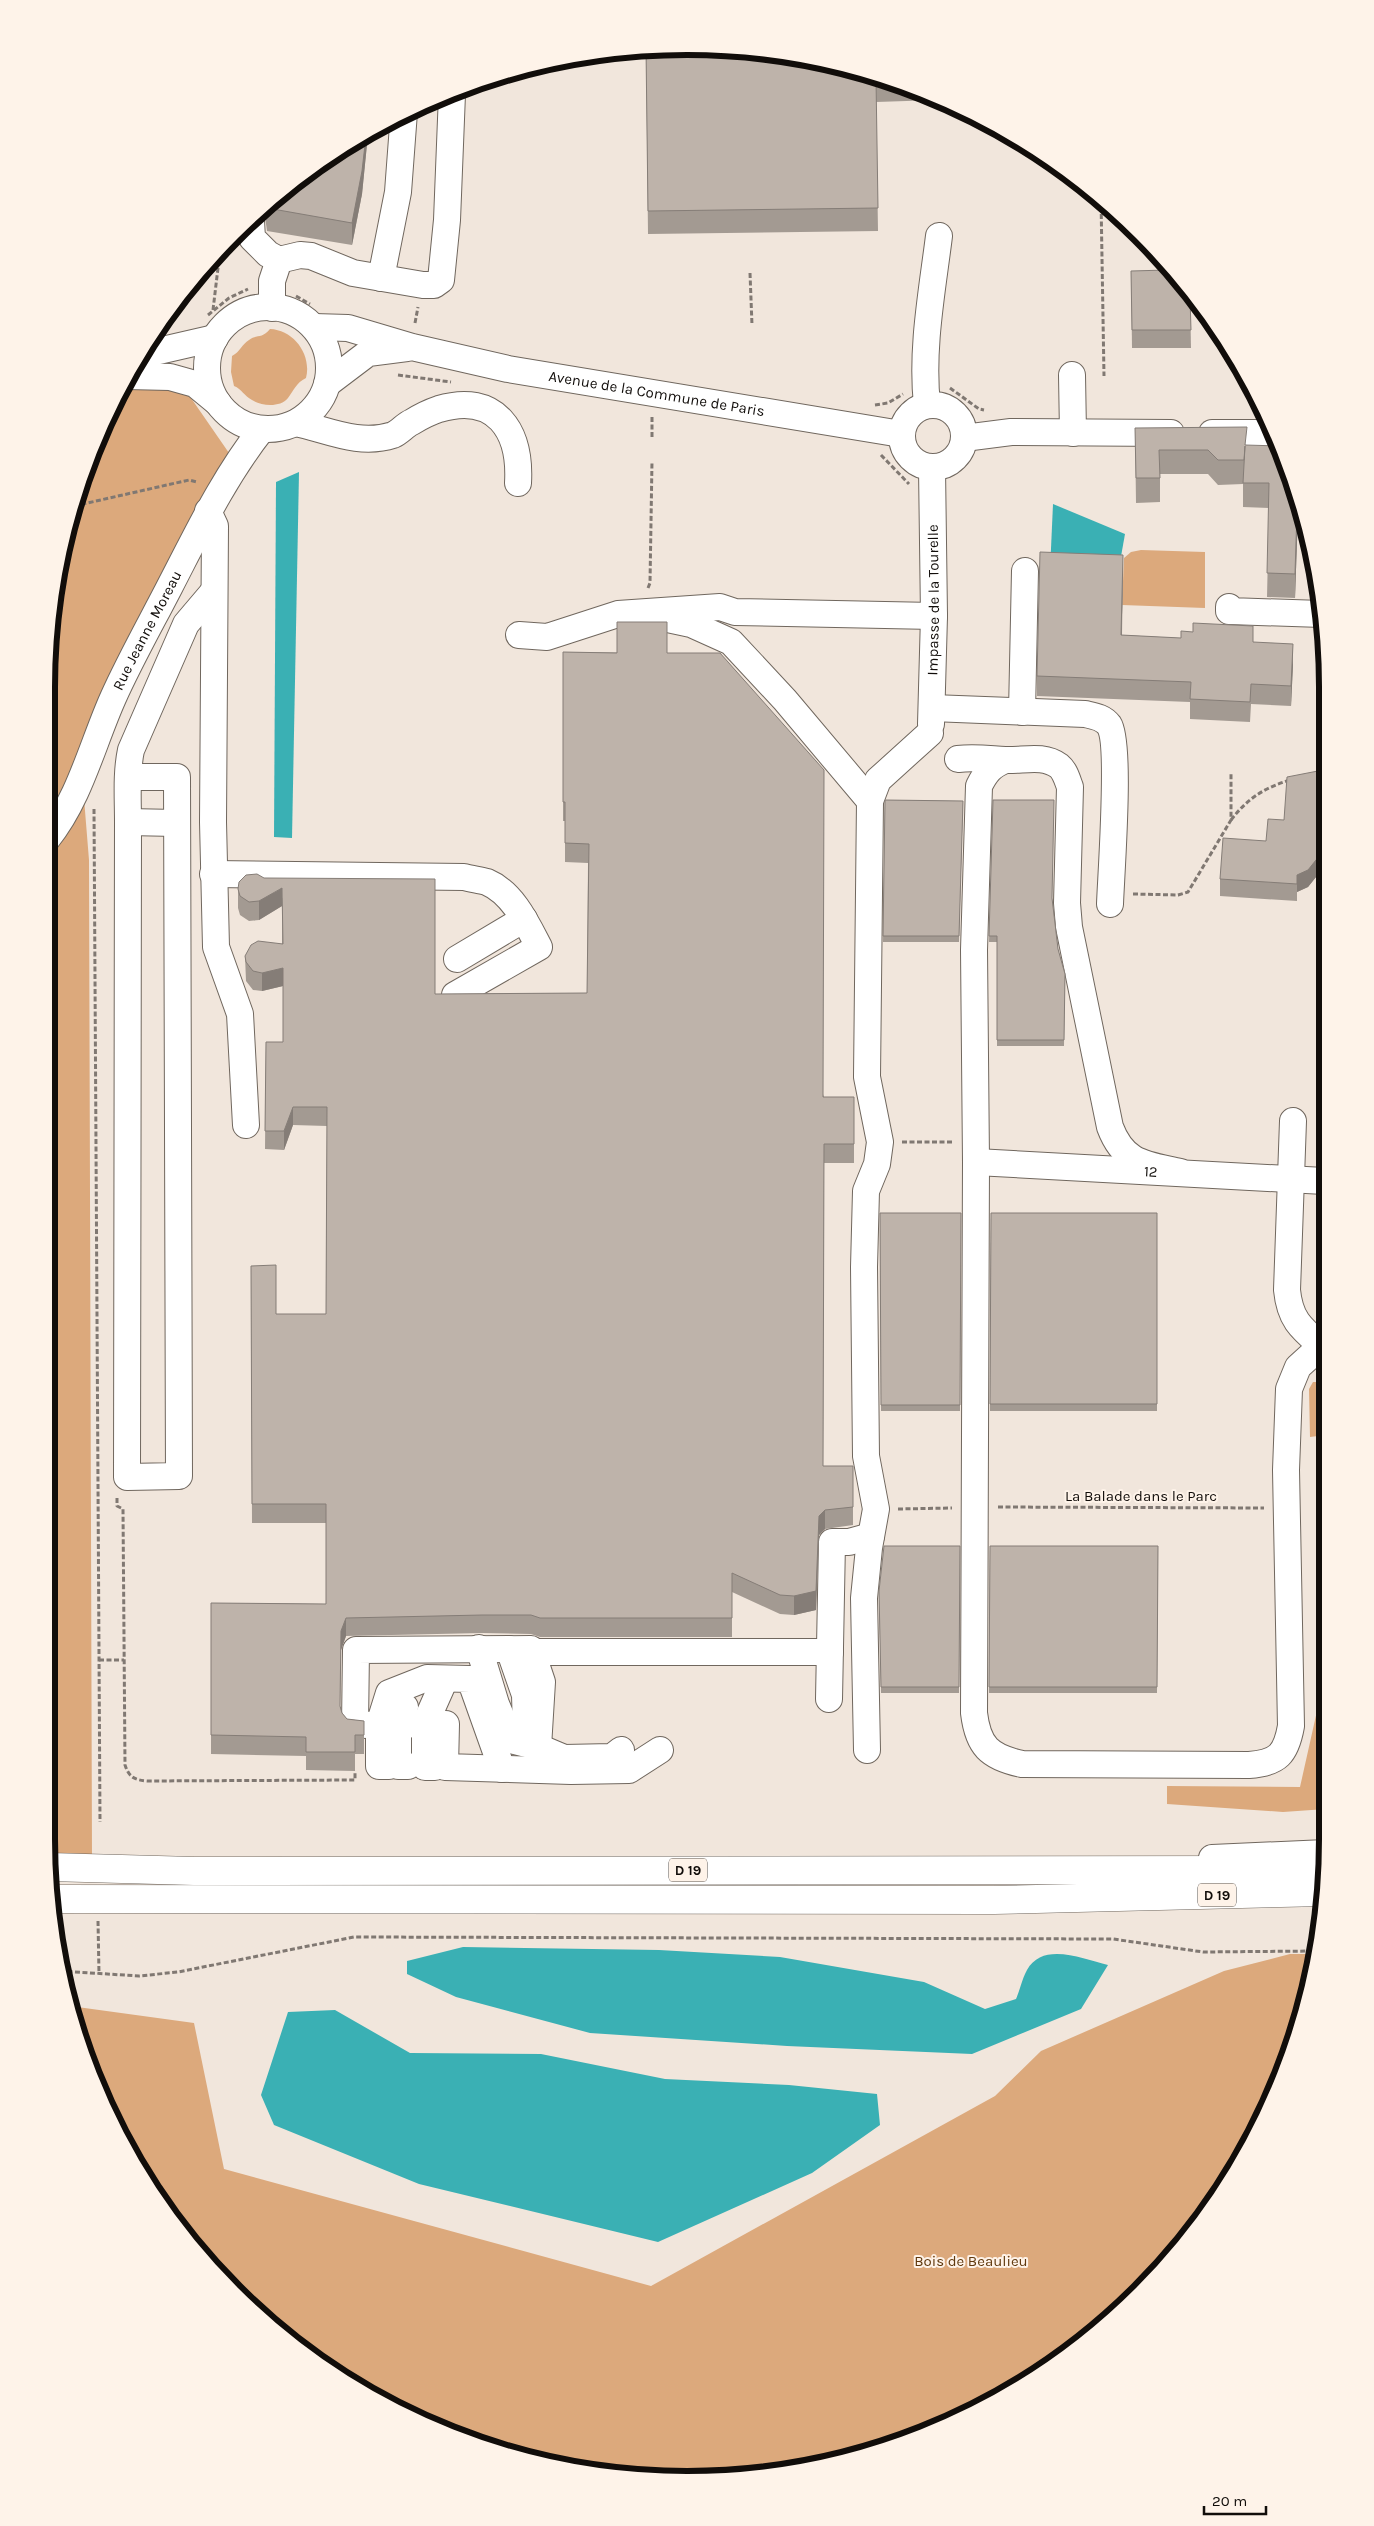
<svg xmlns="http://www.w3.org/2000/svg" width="1374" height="2526" font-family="Karla,sans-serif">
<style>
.green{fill:#dca97c}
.water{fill:#3ab0b4}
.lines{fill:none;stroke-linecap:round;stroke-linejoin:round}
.minor-casing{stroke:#70675e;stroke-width:28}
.major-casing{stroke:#70675e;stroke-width:29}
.path{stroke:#807872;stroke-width:3;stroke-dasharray:5 2.5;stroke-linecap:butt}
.minor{stroke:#fff;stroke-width:26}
.major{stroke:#fff;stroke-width:28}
.wall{fill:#a39a92}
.shaded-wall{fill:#857d77}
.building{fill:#beb3aa;stroke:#857d77}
.labels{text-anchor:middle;stroke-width:4;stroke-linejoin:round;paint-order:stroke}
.shield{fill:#fef3e9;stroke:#58524d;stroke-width:1}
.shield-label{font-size:14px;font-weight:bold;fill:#110d0a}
.street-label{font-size:15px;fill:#110d0a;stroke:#fef3e9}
.park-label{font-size:15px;fill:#60380c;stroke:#fef3e9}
.rim{fill:none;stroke:#110d0a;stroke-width:6}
</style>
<rect width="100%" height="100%" fill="#f1e6dc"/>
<g class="green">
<path d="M270 329C294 330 312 355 306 378 296 383 294 390 288 398 280 408 261 406 252 400 244 396 242 389 234 386L231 372 232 356C240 352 242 344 249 340 257 334 262 339 270 329Z"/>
<polygon points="126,380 182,385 229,453 209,499 80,749 89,860 92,1861 48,1858 46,1839 48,645 68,521"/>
<polygon points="1141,550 1205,552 1205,608 1122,605 1124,558 1131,552"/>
<polygon points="1313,1382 1325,1382 1325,1421 1321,1424 1318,1436 1310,1437 1309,1389"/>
<polygon points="1317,1711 1326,1715 1326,1809 1283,1812 1167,1804 1167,1786 1300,1787"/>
<polygon points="1290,1954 1314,1954 1306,2005 1242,2159 1195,2229 1110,2321 1043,2372 932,2431 853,2458 729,2478 645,2478 521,2458 442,2431 331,2372 264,2321 179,2229 132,2159 80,2045 70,2006 194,2023 224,2169 651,2286 995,2096 1041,2051 1224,1971"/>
</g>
<g class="water">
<polygon points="299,472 292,838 274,837 276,482"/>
<polygon points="1053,504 1125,534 1120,562 1050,571"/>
<path d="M463 1947 659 1950 780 1957 924 1982 985 2009 1016 1999C1020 1990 1022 1979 1027 1970 1043 1941 1083 1959 1108 1965L1081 2009 972 2054 787 2046 590 2033 456 1997 407 1974V1961Z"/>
<polygon points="335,2010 410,2053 541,2054 665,2079 789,2085 877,2094 880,2125 812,2173 658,2242 419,2184 274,2125 261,2095 288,2012"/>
</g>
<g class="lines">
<g class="minor-casing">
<g id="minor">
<polyline points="251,221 252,238 268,254 279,260"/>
<polyline points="381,278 398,192 404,112"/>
<circle cx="268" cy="368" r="61"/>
<polyline points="272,308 272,281 279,260 300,255 311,256 353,273 423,285 434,285 441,280 447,220 452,94"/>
<path id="s1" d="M314 327 348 328 412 347 508 369 901 434"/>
<polyline points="141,355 215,338"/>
<polyline points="1072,375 1073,433"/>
<polyline points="128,376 170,377 195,384 218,403"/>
<polyline points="327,384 368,353 407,348"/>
<circle cx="933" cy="436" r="31"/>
<path d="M927 405C921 349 932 292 939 236"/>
<path d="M296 423C328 430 359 446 393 435 400 432 405 425 412 422 420 417 430 412 439 409 496 392 521 431 518 483"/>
<polyline points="1212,433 1274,433"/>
<polyline points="964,438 1011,432 1171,433"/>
<polyline points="208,511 215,526 213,822 216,947 240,1014 246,1125"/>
<polyline points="1229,607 1229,611 1322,614"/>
<polyline points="663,618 691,624 731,642 785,700 870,801"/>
<polyline points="519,635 547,637 618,614 720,607 735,612 934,616"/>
<path d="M932 708 1085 714C1094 716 1103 717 1109 725 1121 743 1111 875 1110 904"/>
<polyline points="1022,712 1025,571"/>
<path id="s2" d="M931 724 934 616 932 468"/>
<path d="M958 759C974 757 988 759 1005 760 1023 761 1043 754 1059 766 1065 771 1067 779 1070 787L1067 903 1069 927 1110 1127C1124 1164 1145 1164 1180 1172"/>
<path d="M1005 760C991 766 986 772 979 786L974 950 976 1162 974 1713C978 1746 989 1757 1022 1764L1249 1765C1278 1763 1286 1754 1291 1726L1286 1470 1289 1389 1298 1367 1309 1357 1325 1351"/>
<path d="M128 777H177L179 1476 127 1477 128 822C128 798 126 773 131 750L186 624 214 591"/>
<polyline points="128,822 176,823"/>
<path id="s3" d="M47 839C80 798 92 745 113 698 130 660 151 623 170 586 198 532 224 477 262 429"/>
<path d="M213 874 464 877C471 879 480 880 487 882 513 893 527 924 539 947L455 995"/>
<polyline points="457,959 524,919"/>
<path d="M1293 1121 1287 1290C1290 1321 1302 1329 1325 1349"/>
<path id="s4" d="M976 1162 1324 1181"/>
<polyline points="479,1648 496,1704 511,1740 538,1747 564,1758 612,1757 621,1750"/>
<polyline points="509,1649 525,1695 526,1728"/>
<polyline points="532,1652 830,1652"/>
<polyline points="829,1699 832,1542 849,1542 871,1536"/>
<polyline points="405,1707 398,1724 398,1766 408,1766"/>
<polyline points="538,1747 542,1682 531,1649 356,1650 355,1725 446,1724 445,1767 571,1771 629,1770 660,1750"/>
<polyline points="867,1750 864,1598 869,1548 876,1509 866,1456 864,1267 866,1191 877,1164 880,1142 867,1077 870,801 878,780 930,733"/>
<polyline points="389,1766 379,1766 379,1725 389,1693 427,1678 470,1679 502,1769"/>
<polyline points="435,1767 425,1767 425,1724 445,1679"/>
<polyline points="1212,1858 1326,1853"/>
</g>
</g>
<g class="major-casing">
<g id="major">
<polyline points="49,1867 194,1871 1326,1870"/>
<polyline points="52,1899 994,1900 1324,1892"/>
</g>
</g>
<g class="path">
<polyline points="1101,199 1104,376"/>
<polyline points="750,273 752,325"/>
<polyline points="296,296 310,304"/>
<polyline points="213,310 220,251"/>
<polyline points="208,315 229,298 248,289"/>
<polyline points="415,323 418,307"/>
<polyline points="398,375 451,382"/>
<polyline points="950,388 979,409 984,410"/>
<polyline points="875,405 888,403 903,394"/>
<polyline points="652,437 652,415"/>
<polyline points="881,455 909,484"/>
<polyline points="74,506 189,480 197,482"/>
<polyline points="648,588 650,583 652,461"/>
<polyline points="94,809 100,1822"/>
<path d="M1231 820C1248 798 1264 788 1290 780"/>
<polyline points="1133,894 1178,895 1188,892 1231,820 1231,772"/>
<polyline points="902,1142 953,1142"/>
<path d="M117 1498V1506L123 1509 125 1765C129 1777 134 1780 147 1781L355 1780V1771"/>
<polyline points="998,1507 1264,1508"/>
<polyline points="898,1509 952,1508"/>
<polyline points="99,1660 124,1660"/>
<polyline points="98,1921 99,1974"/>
<polyline points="60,1971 139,1976 178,1972 354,1937 1113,1939 1203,1952 1315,1951"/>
</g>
<use href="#minor" class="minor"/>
<use href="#major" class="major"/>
</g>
<g class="wall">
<polygon points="646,48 770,52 893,80 937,100 876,102 878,231 648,234"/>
<polygon points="368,134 362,194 352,245 267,231 264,210 297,179"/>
<polygon points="1131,271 1190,297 1191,348 1132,348"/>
<polygon points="1135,428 1247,445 1298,513 1295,598 1267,597 1269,508 1243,507 1243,484 1218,485 1208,474 1160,474 1160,502 1136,503"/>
<polygon points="1123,575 1122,635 1253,642 1293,664 1291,706 1251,704 1250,722 1190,719 1190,702 1037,696 1037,676"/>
<polygon points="563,652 667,653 824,1097 854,1097 854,1163 824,1163 823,1466 853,1466 853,1525 825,1529 819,1535 816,1610 794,1615 780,1614 732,1592 732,1637 540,1637 531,1634 482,1633 346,1636 341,1650 340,1707 342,1713 347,1719 364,1721 364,1754 355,1754 355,1771 306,1770 306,1756 211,1754 211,1603 326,1604 326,1523 252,1523 251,1266 276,1314 326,1314 327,1126 293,1125 284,1150 265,1149 266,1042 283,1042 283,986 262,991 253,990 246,981 245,956 282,944 282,906 259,920 249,921 240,915 238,908 238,889 246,875 435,994 587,993 588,863 565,862 565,821 563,821"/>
<polygon points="1323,770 1323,872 1320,872 1308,887 1297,892 1297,901 1220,896 1220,879 1266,841 1284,820"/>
<polygon points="885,800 963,801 959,942 883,942"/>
<polygon points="993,800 1052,899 1058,949 1065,974 1064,1046 997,1046 997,942 989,942"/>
<polygon points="880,1213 961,1213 960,1411 881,1411"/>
<polygon points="991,1213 1157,1213 1157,1411 990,1411"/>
<polygon points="960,1546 959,1693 881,1693 879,1591"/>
<polygon points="990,1546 1158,1546 1157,1693 989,1693"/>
</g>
<g class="shaded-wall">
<polygon points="368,134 362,194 352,245 352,223 366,136"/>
<polygon points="1297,510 1298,513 1295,598 1295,574"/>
<polygon points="1123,555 1123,575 1121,655 1121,635"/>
<polygon points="1293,644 1293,664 1291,706 1291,686"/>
<polygon points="1320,855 1320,872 1308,887 1297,892 1297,901 1297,875"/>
<polygon points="282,888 282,906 259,920 259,901"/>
<polygon points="283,968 283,986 262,991 262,973"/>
<polygon points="293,1107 293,1125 284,1150 284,1131"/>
<polygon points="825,1510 825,1529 819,1535 816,1610 794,1615 794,1596 819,1516"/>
<polygon points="346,1618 346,1636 341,1650 341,1631"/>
</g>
<g class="building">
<polygon points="646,48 770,52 885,78 876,79 878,208 648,211"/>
<polygon points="366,136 362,171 352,223 267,208 266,207 297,179"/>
<polygon points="1167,270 1190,297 1191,330 1132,330 1131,271"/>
<polygon points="1247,427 1245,445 1280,446 1297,510 1295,574 1267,573 1269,483 1243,483 1245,446 1244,460 1218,460 1208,450 1159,450 1160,478 1136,478 1135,428"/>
<polygon points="1040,552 1123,555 1121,635 1181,638 1181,631 1193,632 1193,623 1253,626 1253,642 1293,644 1291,686 1251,684 1250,702 1190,699 1191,682 1037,676"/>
<polygon points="617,622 667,622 667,653 720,653 824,770 823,1097 854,1097 854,1144 824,1144 823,1466 853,1466 853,1507 825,1510 819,1516 816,1591 794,1596 780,1595 732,1573 732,1618 540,1618 531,1615 482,1615 346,1618 341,1631 340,1706 342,1713 347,1719 364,1721 364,1735 355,1735 355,1752 306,1752 306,1737 211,1735 211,1603 326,1604 326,1504 252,1504 251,1266 276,1265 276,1314 326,1314 327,1107 293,1107 284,1131 265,1131 266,1042 283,1042 283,968 262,973 253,971 246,962 245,956 251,945 258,941 283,944 282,888 259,901 249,902 240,896 238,889 239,882 246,875 257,874 264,878 435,879 435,994 587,993 589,844 565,843 565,802 563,802 563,652 617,653"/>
<polygon points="1323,770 1323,855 1320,855 1308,870 1297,875 1297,884 1220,879 1223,838 1266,841 1268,819 1284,820 1287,777"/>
<polygon points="885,800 963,801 959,936 883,936"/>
<polygon points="993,800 1054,800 1052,898 1058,949 1065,974 1064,1040 997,1040 997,936 989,936"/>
<polygon points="880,1213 961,1213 960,1405 881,1405"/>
<polygon points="991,1213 1157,1213 1157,1404 990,1404"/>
<polygon points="884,1546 960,1546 959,1687 881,1687 879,1591"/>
<polygon points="990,1546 1158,1546 1157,1687 989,1687"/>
</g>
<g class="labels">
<g class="shield">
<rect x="669" y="1858.5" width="38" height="23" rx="4"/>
<rect x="1198" y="1883.5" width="38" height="23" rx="4"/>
</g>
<g class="shield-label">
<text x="688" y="1875">D 19</text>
<text x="1217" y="1900">D 19</text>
</g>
<g class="street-label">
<text dy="5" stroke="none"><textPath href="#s1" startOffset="350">Avenue de la Commune de Paris</textPath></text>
<text dy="5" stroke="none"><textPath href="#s2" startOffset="124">Impasse de la Tourelle</textPath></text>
<text dy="5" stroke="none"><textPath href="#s3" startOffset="232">Rue Jeanne Moreau</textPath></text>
<text dy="5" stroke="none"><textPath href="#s4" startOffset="175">12</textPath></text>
<text x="1141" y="1501">La Balade dans le Parc</text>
</g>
<g class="park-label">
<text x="971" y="2266">Bois de Beaulieu</text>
</g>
</g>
<path d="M0 0H1374V2526H0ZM687 55H687A632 632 0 0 1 1319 687V1839A632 632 0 0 1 687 2471H687A632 632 0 0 1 55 1839V687A632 632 0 0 1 687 55Z" fill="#fef3e9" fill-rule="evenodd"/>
<path class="rim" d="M687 55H687A632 632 0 0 1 1319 687V1839A632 632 0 0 1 687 2471H687A632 632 0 0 1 55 1839V687A632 632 0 0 1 687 55Z"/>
<path d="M1204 2506v8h62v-8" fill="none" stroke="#110d0a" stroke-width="2.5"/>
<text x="1212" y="2506" font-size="15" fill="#110d0a" stroke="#fef3e9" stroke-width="4" paint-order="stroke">20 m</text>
</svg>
